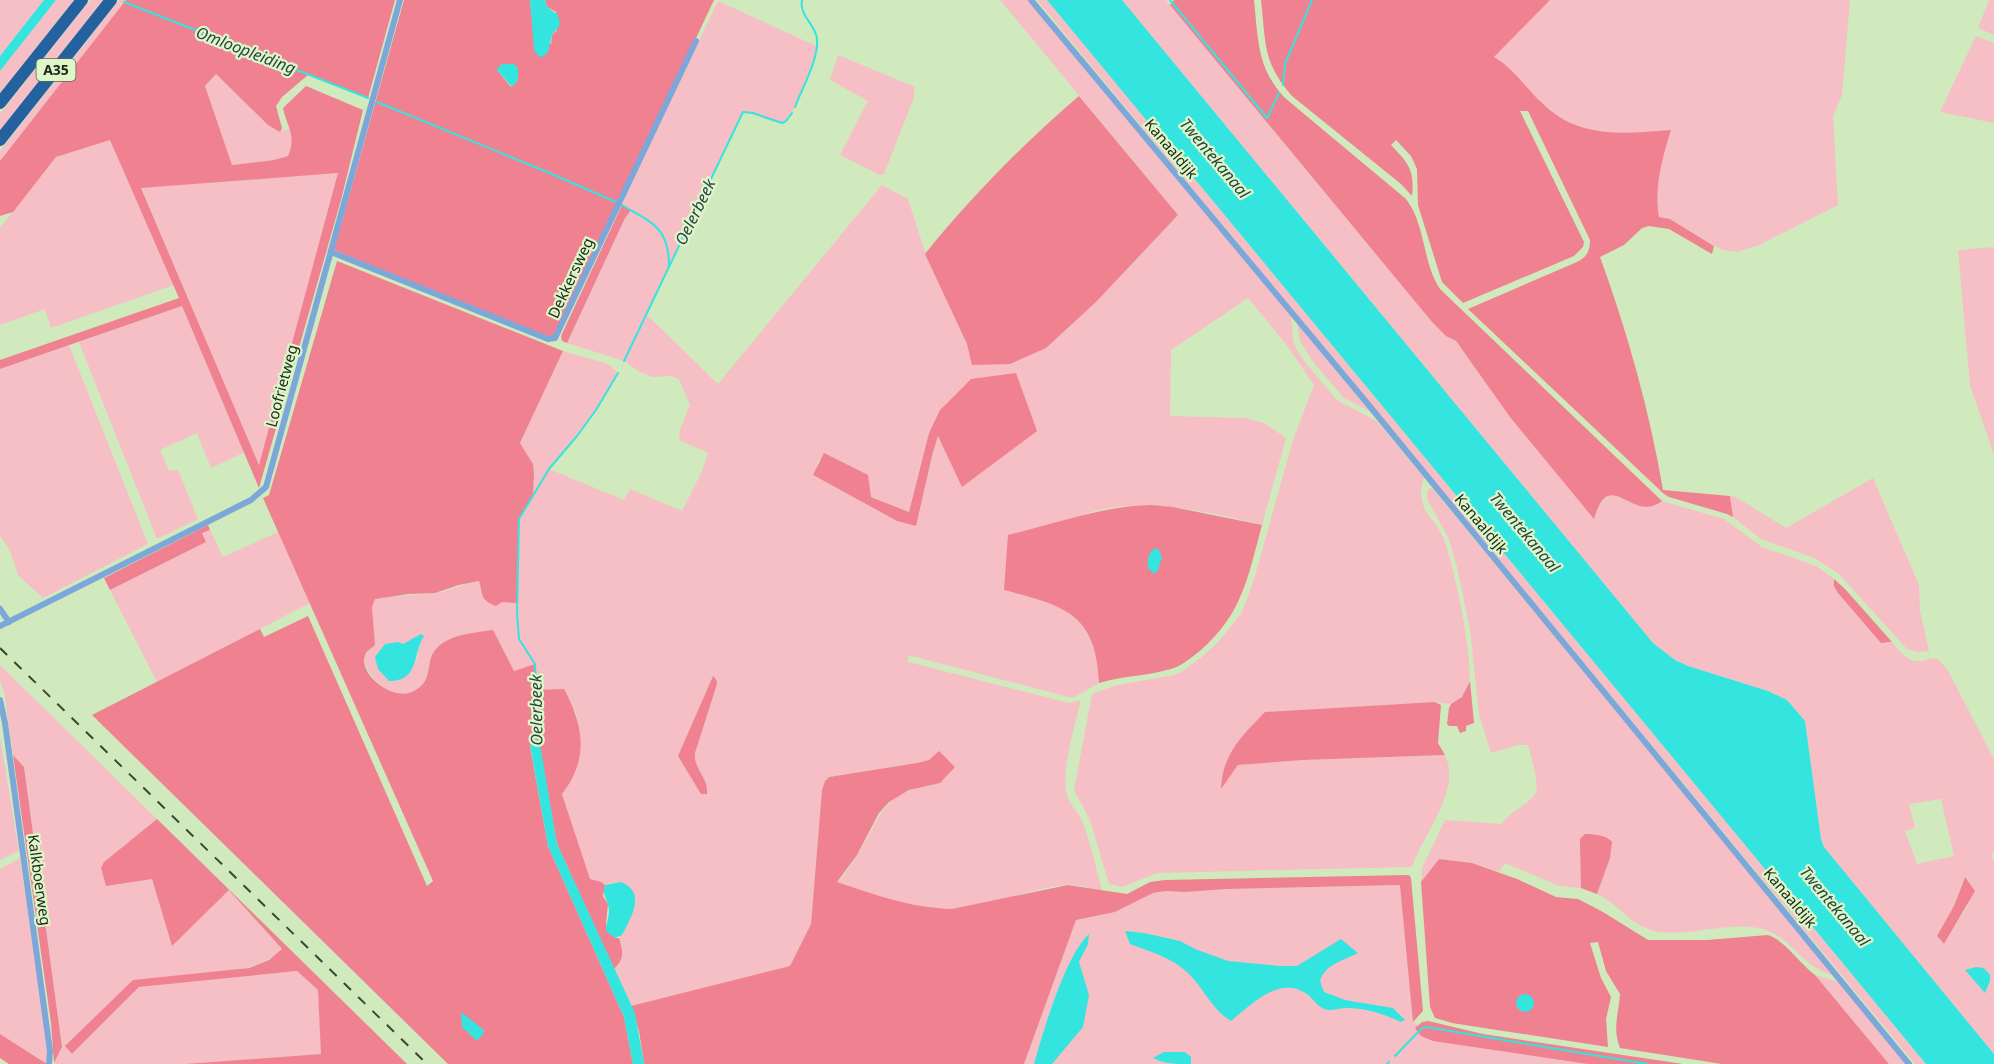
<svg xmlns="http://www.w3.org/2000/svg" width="1994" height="1064" font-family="'Noto Sans',sans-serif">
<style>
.green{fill:#f5bfc5;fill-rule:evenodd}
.forest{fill:#ef8191;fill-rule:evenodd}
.water{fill:#34e5df}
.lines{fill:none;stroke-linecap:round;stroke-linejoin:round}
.stream{stroke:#34e5df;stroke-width:2}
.street{stroke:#7ba8d9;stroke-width:6}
.highway{stroke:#24619f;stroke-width:12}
.rail{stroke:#3a4632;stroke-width:2;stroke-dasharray:10 10;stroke-linecap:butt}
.labels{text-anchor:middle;stroke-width:4.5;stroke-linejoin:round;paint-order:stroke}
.shield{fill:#def7ca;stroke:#59674e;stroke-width:1.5}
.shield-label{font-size:14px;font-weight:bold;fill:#202919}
.street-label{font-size:15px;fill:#202919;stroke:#def7ca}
.water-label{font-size:16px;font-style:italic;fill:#284341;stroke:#def7ca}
</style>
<rect width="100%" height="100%" fill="#d1eabd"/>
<g class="green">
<polygon points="0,0 44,0 0,56"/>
<polygon points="56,0 74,0 0,93 0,71"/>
<polygon points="90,0 105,0 0,133 0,114"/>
<polygon points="119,0 126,0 0,161 0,151"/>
<path d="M1000 0H1029L1291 316 1293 341 1297 350 1304 361 1337 400 1378 422 1424 478C1421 486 1420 493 1422 501 1425 514 1435 521 1441 533 1452 553 1474 660 1469 682 1468 689 1463 698 1457 701 1451 706 1442 703 1435 702L1265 712C1243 737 1222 753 1221 788L1238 765 1303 760 1445 755C1462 790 1423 834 1412 867L1157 873 1122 887 1109 884 1090 820 1074 790 1092 694 1117 685 1174 675 1183 671 1203 656 1218 642 1241 614 1253 583 1293 440 1314 385 1286 344 1248 298 1171 350 1170 416 1246 418 1264 423 1286 438 1262 525C1202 510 1127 492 1068 521L1004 590C1065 606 1096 613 1099 683L1073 698 908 655V662L1069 703 1081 700C1075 724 1062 768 1066 791 1068 804 1079 812 1083 823 1091 845 1096 868 1102 890 1090 889 1077 884 1065 885 1027 889 991 907 953 909 914 912 873 894 837 882 843 877 847 870 851 864 885 818 873 794 940 783L944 757 939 751 929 760 917 763 829 777 825 781 822 790 811 924 790 966 631 1006 614 969C625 958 623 952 619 938L630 919 636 903 611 883 605 885 601 882 590 880 562 793C578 773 583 735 575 710L535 691V665L514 671 451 638C446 642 439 645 436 649 424 663 434 691 403 695 388 697 360 670 365 655 366 651 372 648 375 645L372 607 374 599C394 596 413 595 432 593 446 592 464 584 479 581L482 596 502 602H516L519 519 533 495 534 473 533 464 520 443 563 351 608 364 618 373 596 410 549 469 624 500 630 489 682 511 702 471 708 453 679 440 680 429 690 405 679 379 671 376 652 377 638 371 624 361 567 343 625 218 631 210 622 205 629 188 718 1 816 46V54L795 107 786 121C773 126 757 113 743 112L647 315 718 384 882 185 908 199 925 252 967 344 973 365 1046 348 1096 302 1178 215ZM970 380 936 441 916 526 897 521 814 476 819 460 848 466 867 475 870 496 909 512 929 433 940 410ZM424 636 419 643 417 659 375 657 385 644 398 642 403 644ZM713 676 717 684 698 741 694 760 708 790 705 795 678 756Z"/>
<polygon points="1037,0 1047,0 1926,1064 1915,1064"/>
<path d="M1122 0H1166L1432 322 1446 336 1455 341 1594 518C1598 507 1605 491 1620 496 1624 497 1627 501 1632 503 1638 506 1648 506 1656 506L1662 501 1724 519 1762 547 1805 562 1818 567 1834 579V586L1887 644 1892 642C1897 648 1906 660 1915 661 1934 663 1931 648 1948 671L1994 759V851L1991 859H1994V1054L1824 847 1821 839 1805 721 1787 700 1768 691 1688 666 1675 660 1653 643ZM1941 799 1954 856 1917 864 1905 831 1915 828 1909 804ZM1964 877 1968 905 1944 944 1937 936 1954 906Z"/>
<path d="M1550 0H1850L1842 95 1833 116 1838 205 1759 245 1737 252 1722 250 1670 219 1659 217C1654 187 1662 159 1671 131 1636 133 1594 138 1562 120 1540 108 1517 79 1499 60L1494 57Z"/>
<polygon points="1989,0 1994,0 1994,35 1978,28"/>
<polygon points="1976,36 1994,43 1994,123 1940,112"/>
<polygon points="838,55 915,87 913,100 884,174 880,175 840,155 868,101 830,80"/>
<polygon points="216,74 268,125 279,131 290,129 293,146 288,156 274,160 232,165 205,86"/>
<polygon points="110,139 174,285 51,328 45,309 0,325 0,228 56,157"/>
<polygon points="339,173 259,466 141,187"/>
<polygon points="1994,247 1994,455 1970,385 1958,250"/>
<polygon points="182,306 245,452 211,468 197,433 160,450 169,471 178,470 198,519 157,539 79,342"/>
<polygon points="1297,323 1369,411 1344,398 1314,363 1300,341"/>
<polygon points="69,345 148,544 43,598 18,575 10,551 0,535 0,369"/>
<polygon points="1873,478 1919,585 1920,611 1929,651 1918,652 1907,649 1838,573 1814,558 1761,539 1733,517 1730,496 1736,497 1786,528"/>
<path d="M1430 488 1433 489 1834 975C1803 969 1794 940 1766 930 1732 919 1690 938 1655 931 1629 925 1619 904 1597 894L1610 858 1609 839 1585 834 1580 845 1581 888 1559 886 1505 863 1499 872 1472 863 1439 859 1421 882 1422 868 1445 820 1502 824C1510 810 1529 806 1537 791L1535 772 1528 745H1517L1491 753 1479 714 1470 629 1457 567 1448 537 1427 499V492Z"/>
<polygon points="210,530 223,557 278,532 310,603 157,682 110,590 206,542 202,533"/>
<path d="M0 665 157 819 104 862 152 879 172 946 229 889 282 949C255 978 172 977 133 980L72 1054 139 987 297 971 318 990 322 1054 185 1064H54L62 1047 24 767 13 755 4 691 0 682Z"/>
<polygon points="0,737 19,851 0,860"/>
<polygon points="20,858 48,1052 47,1064 0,1034 0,869"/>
<polygon points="1401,885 1413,1022 1426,1030 1603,1064 1024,1064 1076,920 1115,912 1153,893 1166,891 1185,892 1227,889"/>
<polygon points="1815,975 1840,982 1907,1064 1889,1064"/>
</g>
<g class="forest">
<path d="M126 0H395L368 98 308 75 282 97 276 106 282 128 280 132 268 125 216 74 205 86 232 165 274 160 288 156C297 136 287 127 283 108L306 86 363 110 341 200 259 488 182 306 0 369V360L179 298 110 140 56 157 13 212 0 216V161ZM338 173 259 465 141 188Z"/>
<path d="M404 0H530L533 28 551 44 552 35 557 30 556 12 547 7 545 0H714L556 335 547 337 334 250ZM518 68V80L511 87 497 70Z"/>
<path d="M1174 0H1254C1258 38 1257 69 1285 98L1406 199C1426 225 1422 262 1440 289L1662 501C1632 525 1610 464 1594 519L1510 417 1456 341 1446 336 1432 322 1170 5Z"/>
<path d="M1261 0H1550L1494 57C1512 67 1526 88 1541 102 1577 139 1623 134 1671 130 1662 159 1654 187 1659 217L1670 219 1714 246 1712 254 1669 229 1649 226 1642 228 1624 245 1600 257C1628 334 1649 409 1663 490L1730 496 1733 517 1727 514 1669 497 1664 494 1468 309 1577 262C1587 257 1590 251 1590 240L1528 111H1520L1584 242 1583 247 1574 256 1463 303 1442 282 1418 205 1417 169 1411 156 1396 140 1391 145C1408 163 1415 170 1412 196L1401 184 1292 96C1262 62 1266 42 1261 0Z"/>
<path d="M1079 96 1178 215 1096 302 1046 348 1010 364 972 365 967 344 925 254C970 198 1025 142 1079 96Z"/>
<polygon points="622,205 631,210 625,218 567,343 562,341 561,336"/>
<path d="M337 261 563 351 520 443 533 464 534 473 533 495 519 519 517 603 502 602 496 606C480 600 483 595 479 581L459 585 435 593 409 594 375 599 372 607 375 645C372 648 366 651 365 655 358 674 392 701 412 692 435 682 424 662 436 649 449 634 474 633 493 630L514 671 535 664V690L564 689C584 726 589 759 562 794L590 879 601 882 605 885 603 896 608 904 606 924 615 938H619C623 952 625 958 614 969L557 844 539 744 530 746 548 846 624 1017 633 1064H448L92 715 260 629 264 637 308 616 427 886 433 881 263 498 269 495Z"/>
<polygon points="1016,373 1037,431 962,487 938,436 933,452 916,526 897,521 813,475 824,453 868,475 871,497 909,512 929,433 940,410 971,379"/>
<path d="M1151 505 1173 507 1262 525C1248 576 1243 613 1201 650 1192 657 1182 666 1171 669 1147 676 1122 676 1099 683 1096 613 1065 606 1004 590L1008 535C1055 524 1102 506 1151 505Z"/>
<polygon points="208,525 210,530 202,533 206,542 110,590 104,578"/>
<polygon points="1834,579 1845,589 1892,642 1881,643 1838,593 1834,586"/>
<path d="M713 676 717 681V684L695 753C693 769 709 778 707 794H701L678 756Z"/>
<polygon points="1470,681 1474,723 1466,726 1466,731 1460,733 1457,726 1449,726 1447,724 1449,708 1451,704 1462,697"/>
<path d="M1435 702 1441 705 1438 743 1445 755 1303 760 1238 765 1221 789C1222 754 1242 736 1265 712Z"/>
<path d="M939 751 955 767 940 783 909 790 889 802 879 813 857 855 837 882C875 895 912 908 952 909L1068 885 1127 894 1150 882 1165 880 1409 875 1411 878 1423 1011 1413 1022 1400 885 1227 889 1185 892 1166 891 1153 893 1115 912 1076 920 1024 1064H644L639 1031 631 1006 790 966 811 924 822 790 825 781 829 777 917 763 929 760Z"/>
<polygon points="13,755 24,767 62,1047 54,1063 51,1023"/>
<polygon points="157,819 407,1064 185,1064 321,1054 318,990 297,971 139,987 72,1054 65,1046 133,980 249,968 269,960 282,949 229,890 172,946 152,879 106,886 101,868 104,862"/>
<path d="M1585 834C1593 834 1607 835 1612 842L1610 858 1597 894 1581 888 1580 845V839Z"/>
<path d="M1439 859 1472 863 1517 879 1556 897 1578 899 1603 912 1648 940H1707L1768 935C1786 941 1799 963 1815 975L1889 1064H1722L1620 1048C1612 1028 1619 1013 1620 994L1606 971 1598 942 1590 943 1601 978 1611 997 1606 1019 1608 1047 1452 1023 1435 1018 1430 1007 1421 882Z"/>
<polygon points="1965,877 1975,891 1944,944 1937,936 1954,906"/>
<polygon points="1428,1021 1483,1034 1683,1064 1588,1064 1433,1041 1421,1036 1415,1028 1422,1022"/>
<polygon points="0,1034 47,1064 9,1064 0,1058"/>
</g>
<g class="water">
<polygon points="44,0 56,0 0,71 0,56"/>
<polygon points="530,0 545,0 547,7 558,15 560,25 552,35 548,52 543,57 538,56 534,50"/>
<polygon points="1047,0 1122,0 1653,643 1675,660 1688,666 1768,691 1787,700 1805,721 1821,839 1824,847 1994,1054 1994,1064 1926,1064"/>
<polygon points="506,64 514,64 518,68 518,80 512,87 497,70 500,65"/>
<path d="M1155 548 1159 550 1162 557 1158 570 1154 574 1148 568C1147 561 1148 553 1155 548Z"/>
<path d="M421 634 424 636C412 654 420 681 389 681L378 669 375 657 385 644 398 642 403 644Z"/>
<polygon points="540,744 557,844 635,1013 644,1064 633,1064 624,1017 548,846 530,745"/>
<path d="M621 882C647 892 631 918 622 935L615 938 606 931C606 922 611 913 608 905 606 896 602 895 605 885Z"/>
<path d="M1125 931 1144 933 1180 941 1195 949 1228 961 1279 966H1297L1341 939 1358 953C1343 961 1325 964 1320 981L1324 992 1345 1000 1393 1008 1405 1020 1401 1022C1383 1014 1366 1008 1347 1008 1341 1008 1335 1010 1329 1010 1318 1009 1315 1000 1307 994 1279 975 1252 1004 1231 1021 1212 1010 1203 987 1188 973 1171 957 1151 952 1130 944Z"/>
<path d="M1089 934 1088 944 1079 962 1089 995 1083 1027 1052 1064H1034C1043 1032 1066 954 1089 934Z"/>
<polygon points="1976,967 1984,968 1990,975 1990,981 1985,993 1965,970"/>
<circle cx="1525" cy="1003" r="9"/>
<polygon points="461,1012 485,1031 477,1041 462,1027"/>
<path d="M1164 1052H1185L1191 1057V1064C1177 1064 1165 1064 1153 1058Z"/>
</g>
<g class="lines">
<g class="stream">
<polyline points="1170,0 1267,118 1279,93"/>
<polyline points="124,2 368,98"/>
<polyline points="1283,85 1285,64 1312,0"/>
<polyline points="377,102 552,174 618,203"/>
<path d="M795 107C802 88 819 59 817 39 816 25 799 16 802 0"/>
<path d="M622 205C652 223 669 227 669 266"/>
<polyline points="624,361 743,112 753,113 782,123 786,121 792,113"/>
<polyline points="536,748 532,712 536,683 535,664 519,639 517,614 519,519 549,469 577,436 596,410 618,373"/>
<polyline points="1395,1056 1422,1028 1426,1027 1647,1064"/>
<polyline points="1387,1064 1389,1062"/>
</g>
<g class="street">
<polyline points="1031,0 1367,403 1909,1064"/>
<polyline points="331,252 548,339 555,338 696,41"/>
<polyline points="0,609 9,622"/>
<polyline points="0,626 251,500 266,487 400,0"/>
<polyline points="0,700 5,723 50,1051 49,1064"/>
</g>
<g class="highway">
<polyline points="0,103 82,0"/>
<polyline points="0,140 111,0"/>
</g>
<polyline class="rail" points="0,648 427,1064"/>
</g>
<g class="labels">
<rect class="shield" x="36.5" y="59" width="39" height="22" rx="4.5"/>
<g class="shield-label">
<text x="56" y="75">A35</text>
</g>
<g class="street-label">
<text transform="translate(1171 149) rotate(50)" y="5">Kanaaldijk</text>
<text transform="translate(571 278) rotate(-65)" y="5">Dekkersweg</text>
<text transform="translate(282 386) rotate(-75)" y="5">Loofrietweg</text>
<text transform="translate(1481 524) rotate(50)" y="5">Kanaaldijk</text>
<text transform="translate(39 880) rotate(82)" y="5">Kalkboerweg</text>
<text transform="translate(1790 898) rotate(50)" y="5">Kanaaldijk</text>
</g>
<g class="water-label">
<text transform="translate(246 50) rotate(21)" y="6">Omloopleiding</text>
<text transform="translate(1215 158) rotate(50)" y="6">Twentekanaal</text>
<text transform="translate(695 212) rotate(-64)" y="6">Oelerbeek</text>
<text transform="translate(1525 532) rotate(50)" y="6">Twentekanaal</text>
<text transform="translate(536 710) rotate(-91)" y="6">Oelerbeek</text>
<text transform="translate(1835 906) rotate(50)" y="6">Twentekanaal</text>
</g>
</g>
</svg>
